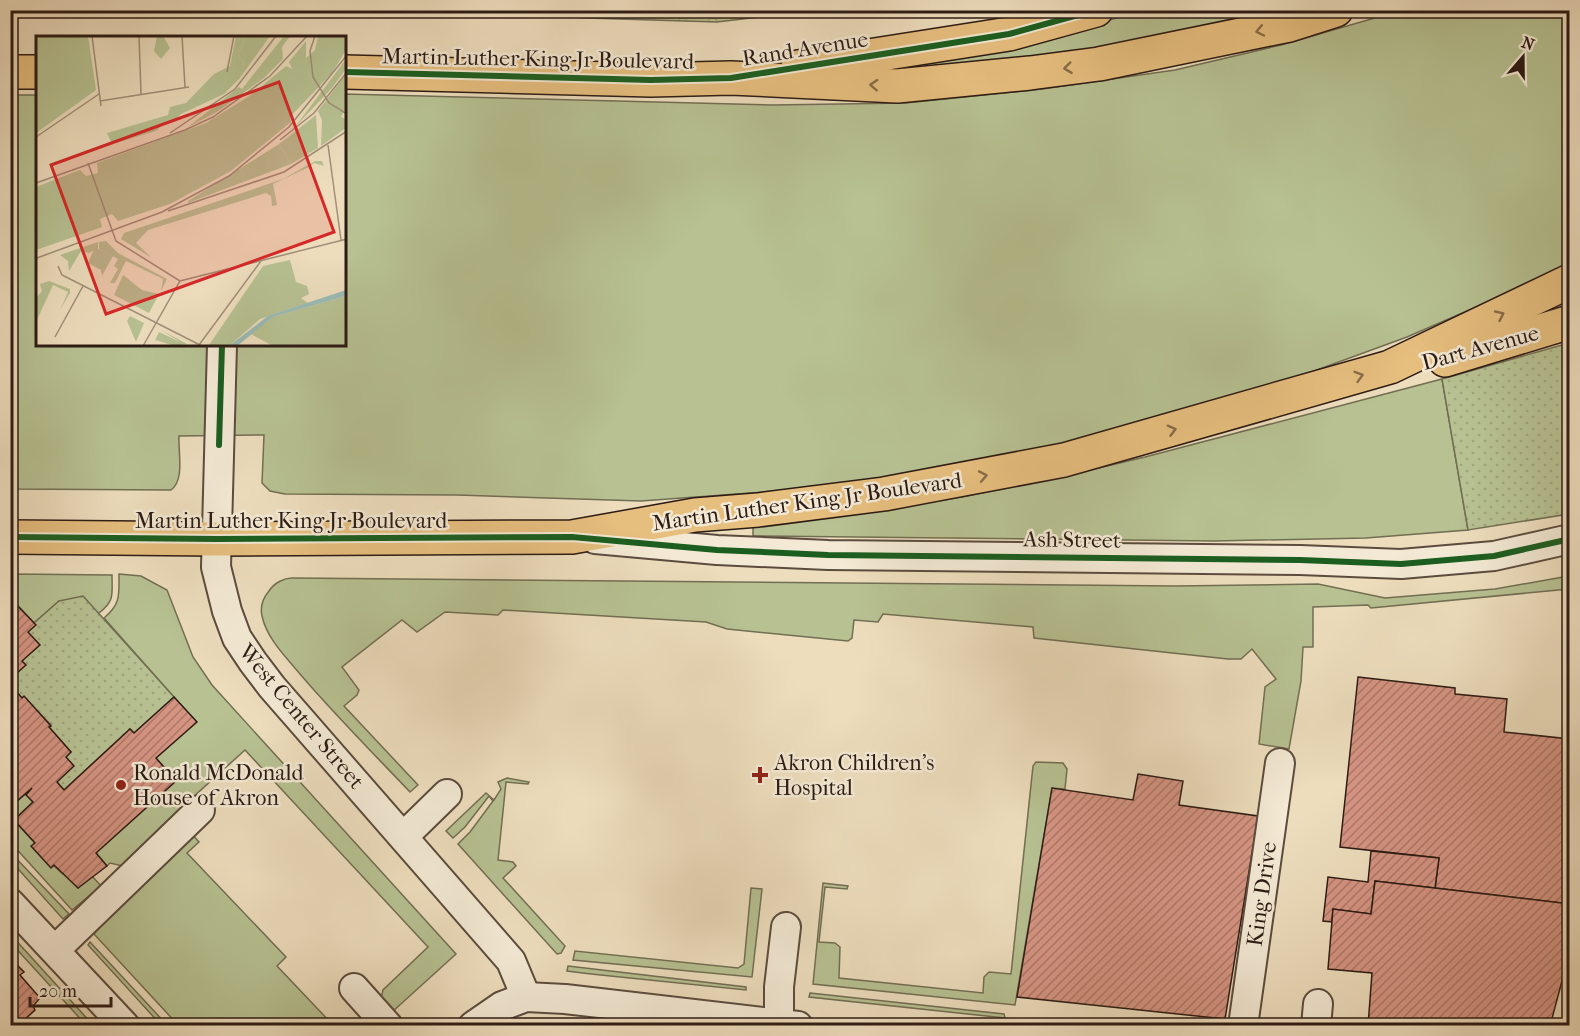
<svg xmlns="http://www.w3.org/2000/svg" width="1580" height="1036" font-family="'IM FELL French Canon',serif">
<style>
.green{fill:#b7c192;stroke:#726e53;stroke-width:1.5}
.forest{fill:url(#forest-crowns);stroke:#726e53;stroke-width:1.5}
.park{fill:url(#park-dots);stroke:#726e53;stroke-width:1.5}
.building{fill:url(#building-hatch);stroke:#2c1b14;stroke-width:1.5}
.lines{fill:none;stroke-linecap:round;stroke-linejoin:round}
.minor-casing{stroke:#5c4c3e;stroke-width:32}
.major-casing{stroke:#2c1b14;stroke-width:36}
.minor{stroke:#f3e9d4;stroke-width:28}
.major{stroke:#e6be7e;stroke-width:33}
.cycleway-casing{stroke:#f3e9d4;stroke-width:10}
.cycleway{stroke:#1b5e20;stroke-width:6}
.oneway{stroke:#896c49}
.poi-dot{fill:#8f2418;stroke:#f3e9d4;stroke-width:2}
.labels{text-anchor:middle;stroke-width:5;stroke-linejoin:round;paint-order:stroke}
.street-label{font-size:22px;fill:#2c1b14;stroke:#f3e9d4}
.poi-label{font-size:22px;fill:#2c1b14;stroke:#f3e9d4;text-anchor:start}
.inset-road{fill:none;stroke:#a08f79;stroke-width:1.5}
.view{fill:#d62828;fill-opacity:0.15;stroke:#d62828;stroke-width:3}
.inset-edge{fill:none;stroke:#2c1b14;stroke-width:3}
</style>
<defs>
<pattern id="forest-crowns" width="20" height="18" patternUnits="userSpaceOnUse" patternTransform="scale(1.5)"><rect width="20" height="18" fill="#b7c192"/><path d="M2 6a3 3 0 1 1 6 0M12 15a3 3 0 1 1 6 0" fill="none" stroke="#9ea57d"/></pattern>
<pattern id="park-dots" width="8" height="8" patternUnits="userSpaceOnUse" patternTransform="scale(1.5)"><rect width="8" height="8" fill="#b7c192"/><path d="M2 2h.1M6 6h.1" fill="none" stroke="#9ea57d" stroke-width="1.8" stroke-linecap="round"/></pattern>
<pattern id="building-hatch" width="6" height="6" patternUnits="userSpaceOnUse" patternTransform="scale(1.5)"><rect width="6" height="6" fill="#d59482"/><path d="M-1 1l2-2M0 6l6-6M5 7l2-2" fill="none" stroke="#ad7869"/></pattern>
</defs>
<rect width="100%" height="100%" fill="#edddbd"/>
<filter id="stains"><feTurbulence type="fractalNoise" baseFrequency=".00333" numOctaves="4"/><feColorMatrix values="0 0 0 0 .2 0 0 0 0 .09 0 0 0 0 .02 0 0 0 .5 -.17"/></filter>
<radialGradient id="worn" r=".72"><stop offset=".6" stop-color="#630" stop-opacity="0"/><stop offset="1" stop-color="#630" stop-opacity=".3"/></radialGradient>
<g class="green">
<polygon points="1142,11 1278,11 1135,42 1038,57 921,68 920,61 1066,32"/>
<path d="M1399 11H1569V238L1561 270 1407 337 1303 375 1089 438 980 461 883 478 791 490 641 501 457 495 285 494 270 491 262 483 264 435 179 436C178 452 185 480 171 490L11 489 10 95H37L38 345H345V94L772 105 906 103 1042 89 1175 70 1281 45Z"/>
<polygon points="1442,379 1468,530 1366,538 1214,541 753,536 753,526 868,512 962,497 1048,480 1145,457"/>
<path d="M11 574 112 575C112 594 115 601 99 613L59 601 34 623 11 598Z"/>
<path d="M119 574 141 576 167 590 193 657 212 685 456 954 391 1013 381 999 383 990 428 947 245 750 180 809 177 820 127 867 110 863 107 866 96 853 176 781 156 758 196 722 104 618C121 604 119 595 119 574Z"/>
<path d="M1569 576V589L1371 608 1368 605 1313 607V647H1303L1301 681 1289 749 1259 744 1265 687 1276 679 1252 649 1241 659H1228L1034 638 1033 627 883 614 878 622 854 620 852 638 848 641 727 629 706 622 503 610 498 615 445 612 417 632 402 620 342 667 359 690 357 695 344 706 418 785 410 792C373 753 335 715 300 674 286 657 267 639 262 616 260 607 263 598 269 591 274 583 284 578 292 578L1175 586 1318 584 1385 598 1495 589Z"/>
<polygon points="1036,762 1063,763 1067,769 1065,789 1052,788 1015,1005 813,984 823,883 848,886 847,889 825,887 819,942 835,943 840,947 839,978 983,993 984,977 989,972 1011,974 1033,766"/>
<polygon points="507,778 529,782 528,784 506,782 498,860 513,862 516,866 503,878 565,946 561,953 557,954 458,844 470,832 493,801 489,796 465,827 453,838 446,831 486,793 494,800 501,789 498,782"/>
<polygon points="32,788 27,795 33,802 14,820 35,843 32,846 63,874 65,873 78,888 92,876 101,886 72,910 11,843 11,807"/>
<polygon points="190,832 199,842 187,853 286,957 277,966 333,1025 178,1025 94,934 126,893"/>
<polygon points="11,853 69,914 63,919 11,861"/>
<polygon points="751,888 762,889 752,977 573,960 575,951 738,968 744,964"/>
<polygon points="11,935 93,1025 86,1025 11,943"/>
<polygon points="90,942 167,1025 161,1025 88,945"/>
<polygon points="568,966 746,987 746,990 591,974 567,971"/>
<polygon points="810,993 1004,1014 1005,1018 809,997"/>
</g>
<polygon class="forest" points="490,11 778,11 776,15 717,22 586,18"/>
<g class="park">
<polygon points="1569,343 1569,514 1468,530 1442,379"/>
<polygon points="83,596 174,697 134,733 130,729 64,790 57,782 66,757 71,752 49,727 51,725 24,697 22,698 11,685 10,679 25,665 22,661 28,632 34,623 59,601"/>
</g>
<g class="building">
<polygon points="10,598 36,625 28,632 40,645 22,661 26,665 10,679"/>
<polygon points="1358,677 1455,688 1455,694 1507,699 1504,732 1570,739 1570,904 1435,888 1439,858 1340,847"/>
<polygon points="10,685 22,698 24,696 51,726 49,727 71,752 66,757 74,766 57,782 64,790 130,729 134,733 174,697 197,722 156,758 176,781 96,853 107,866 78,888 54,865 51,868 31,846 35,843 14,820 33,802 26,795 32,788 10,807"/>
<polygon points="1138,774 1183,781 1179,805 1258,816 1225,1019 1017,997 1052,788 1133,800"/>
<polygon points="1371,851 1439,858 1435,888 1375,881 1371,914 1333,909 1332,922 1323,921 1328,877 1368,882"/>
<polygon points="1375,881 1570,904 1570,951 1550,1026 1368,1026 1372,973 1328,969 1333,909 1371,914"/>
<polygon points="10,958 24,972 20,975 40,998 33,1006 35,1010 18,1026 10,1026"/>
</g>
<g class="lines">
<g class="minor-casing">
<g id="minor">
<polyline points="222,345 216,567 227,611 237,638 253,662 272,687 511,961 526,997"/>
<polyline points="595,539 717,550 828,555 1300,560 1401,564 1494,556 1570,539"/>
<polyline points="404,836 447,794"/>
<polyline points="10,903 125,1026"/>
<polyline points="55,950 200,810"/>
<polyline points="354,988 388,1026"/>
<polyline points="473,1026 502,1006 526,997 565,999 798,1026"/>
<polyline points="779,1026 779,987 786,927"/>
<polyline points="1243,1026 1280,763"/>
<polyline points="1316,1026 1318,1004"/>
</g>
</g>
<g class="major-casing">
<g id="major">
<polyline points="798,67 1009,34 1096,10"/>
<polyline points="10,72 38,72"/>
<polyline points="345,72 651,80 731,78 897,86 1030,73 1099,64 1289,25 1336,10"/>
<polyline points="1445,360 1570,322"/>
<polyline points="10,537 217,539 572,537 695,515 758,510 884,494 1064,460 1390,367 1570,281"/>
</g>
</g>
<use href="#minor" class="minor"/>
<use href="#major" class="major"/>
<g class="cycleway-casing">
<g id="cycleway">
<polyline points="345,72 651,80 731,78 1009,34 1096,10"/>
<polyline points="219,445 222,345"/>
<polyline points="10,537 217,539 572,537 717,550 828,555 1300,560 1401,564 1494,556 1570,539"/>
</g>
</g>
<use href="#cycleway" class="cycleway"/>
</g>
<defs><path id="oneway-chevron" d="M-2-3.5L2.5 0L-2 3.5" fill="none" stroke-width="1.6" stroke-linecap="round" stroke-linejoin="round" transform="scale(1.5)"/></defs>
<g class="oneway">
<use href="#oneway-chevron" transform="translate(1260 31) rotate(168)"/>
<use href="#oneway-chevron" transform="translate(1068 68) rotate(173)"/>
<use href="#oneway-chevron" transform="translate(874 85) rotate(-177)"/>
<use href="#oneway-chevron" transform="translate(1500 315) rotate(-25)"/>
<use href="#oneway-chevron" transform="translate(1359 376) rotate(-16)"/>
<use href="#oneway-chevron" transform="translate(1172 430) rotate(-15)"/>
<use href="#oneway-chevron" transform="translate(983 476) rotate(-11)"/>
</g>
<g class="poi-dot">
<path d="M757 766h6v6h6v6h-6v6h-6v-6h-6v-6h6z"/>
<circle cx="121" cy="785" r="6"/>
</g>
<g class="labels">
<g class="street-label">
<text transform="translate(805 48) rotate(-9)" y="8">Rand Avenue</text>
<text transform="translate(538 58) rotate(1)" y="8">Martin Luther King Jr Boulevard</text>
<text transform="translate(1480 347) rotate(-15)" y="8">Dart Avenue</text>
<text transform="translate(807 501) rotate(-8)" y="8">Martin Luther King Jr Boulevard</text>
<text x="291" y="528">Martin Luther King Jr Boulevard</text>
<text transform="translate(1072 539) rotate(1)" y="8">Ash Street</text>
<text transform="translate(302 716) rotate(50)" y="8">West Center Street</text>
<text transform="translate(1261 894) rotate(-82)" y="8">King Drive</text>
</g>
<g class="poi-label">
<text x="774" y="770">Akron Children's<tspan x="774" dy="25">Hospital</tspan></text>
<text x="133" y="780">Ronald McDonald<tspan x="133" dy="25">House of Akron</tspan></text>
</g>
</g>
<g transform="translate(36 36)">
<rect width="310" height="310" fill="#edddbd"/>
<path d="M210 0H234L204 42 208 27 202 19ZM248 0H254L246 11 247 23 228 42 181 76 152 91 203 51 206 53ZM282 0H310V14L296 37 254 81 255 86 195 135 134 168 82 185 76 178 64 183 66 191 0 214V151L44 134 50 140 62 137 61 127 170 87 215 59 250 30 256 33 253 26 270 5V22L279 14ZM310 23V33L296 52 259 91ZM310 38V72L305 81 310 83V92L285 110 286 84 282 75ZM243 108 255 128 152 167V165ZM279 125H286L288 130 278 127 273 131 237 148 241 169 236 170 235 160 230 157 112 194 100 207 116 222 85 203 88 197 247 143ZM70 205 82 217 131 243 125 255 127 243 90 225 79 247H74L82 233 78 230 82 223 63 213V206ZM62 206V212L53 217 45 215 33 235 32 225 24 219ZM254 224 260 246 271 250 273 258 265 262 272 267 224 283 193 310 173 309 227 230ZM87 239 106 254 123 258 113 277 78 259ZM13 245 34 253V257L24 274 32 256 17 249 0 286V262L6 255 4 248ZM94 280 108 287 100 306 91 285ZM125 294 151 308 139 310 119 304 123 296 144 306Z" fill="#b7c192"/>
<path d="M121 0H127L134 12 125 23 118 15ZM200 0H210L202 19 208 27 204 42 188 58 145 78 135 87 129 86 120 95 76 108 71 97 132 79 134 71 150 67 178 38 194 30Z" fill="#b7c192"/>
<path d="M0 0H52L60 54 0 97Z" fill="#b7c192"/>
<path d="M280 79 282 112 255 128 243 108ZM59 211 77 220 66 240 65 234 52 227ZM310 260V310H237L215 298 237 281Z" fill="#b7c192"/>
<path d="M310 254V260L237 281 201 310H193L232 280Z" fill="#9abbb5"/>
<path class="inset-road" d="M56 0 65 70M103 0 105 58M146 0 149 51M279 0 274 15 277 41 293 67 311 78M191 36 198 0M64 65 153 51M134 97 199 53 240 0M0 101 63 58M244 104 278 77 311 36M292 109 305 204M52 127 80 205 144 245M0 147 149 94 177 81 234 40 271 0M132 175 248 136 311 95M1 222 126 176 193 140 253 91 311 19M22 230 26 239 166 310M19 301 47 250M163 309 225 225M107 310 144 245 311 203"/>
<path class="view" d="M243 46 298 196 70 278 15 129Z"/>
<rect width="310" height="310" class="inset-edge"/>
</g>
<rect width="1580" height="1036" fill="none" stroke="#edddbd" stroke-width="36"/>
<rect x="12" y="12" width="1556" height="1012" fill="none" stroke="#2c1b14" stroke-width="3"/>
<rect x="18" y="18" width="1544" height="1000" fill="none" stroke="#2c1b14" stroke-width="1.5"/>
<g transform="translate(1523 57) rotate(20)" stroke="#f3e9d4" stroke-width="4.5" paint-order="stroke">
<path d="M0-4.5L10 22L0 15L-10 22Z" fill="#2c1b14"/>
<text y="-9" font-size="16" font-weight="bold" text-anchor="middle" fill="#2c1b14">N</text>
</g>
<path d="M30 997v9h81v-9" fill="none" stroke="#2c1b14" stroke-width="3"/>
<text x="39" y="997" font-size="18" fill="#2c1b14" stroke="#f3e9d4" stroke-width="4.5" paint-order="stroke">20 m</text>
<rect width="100%" height="100%" filter="url(#stains)"/>
<rect width="100%" height="100%" fill="url(#worn)"/>
</svg>
